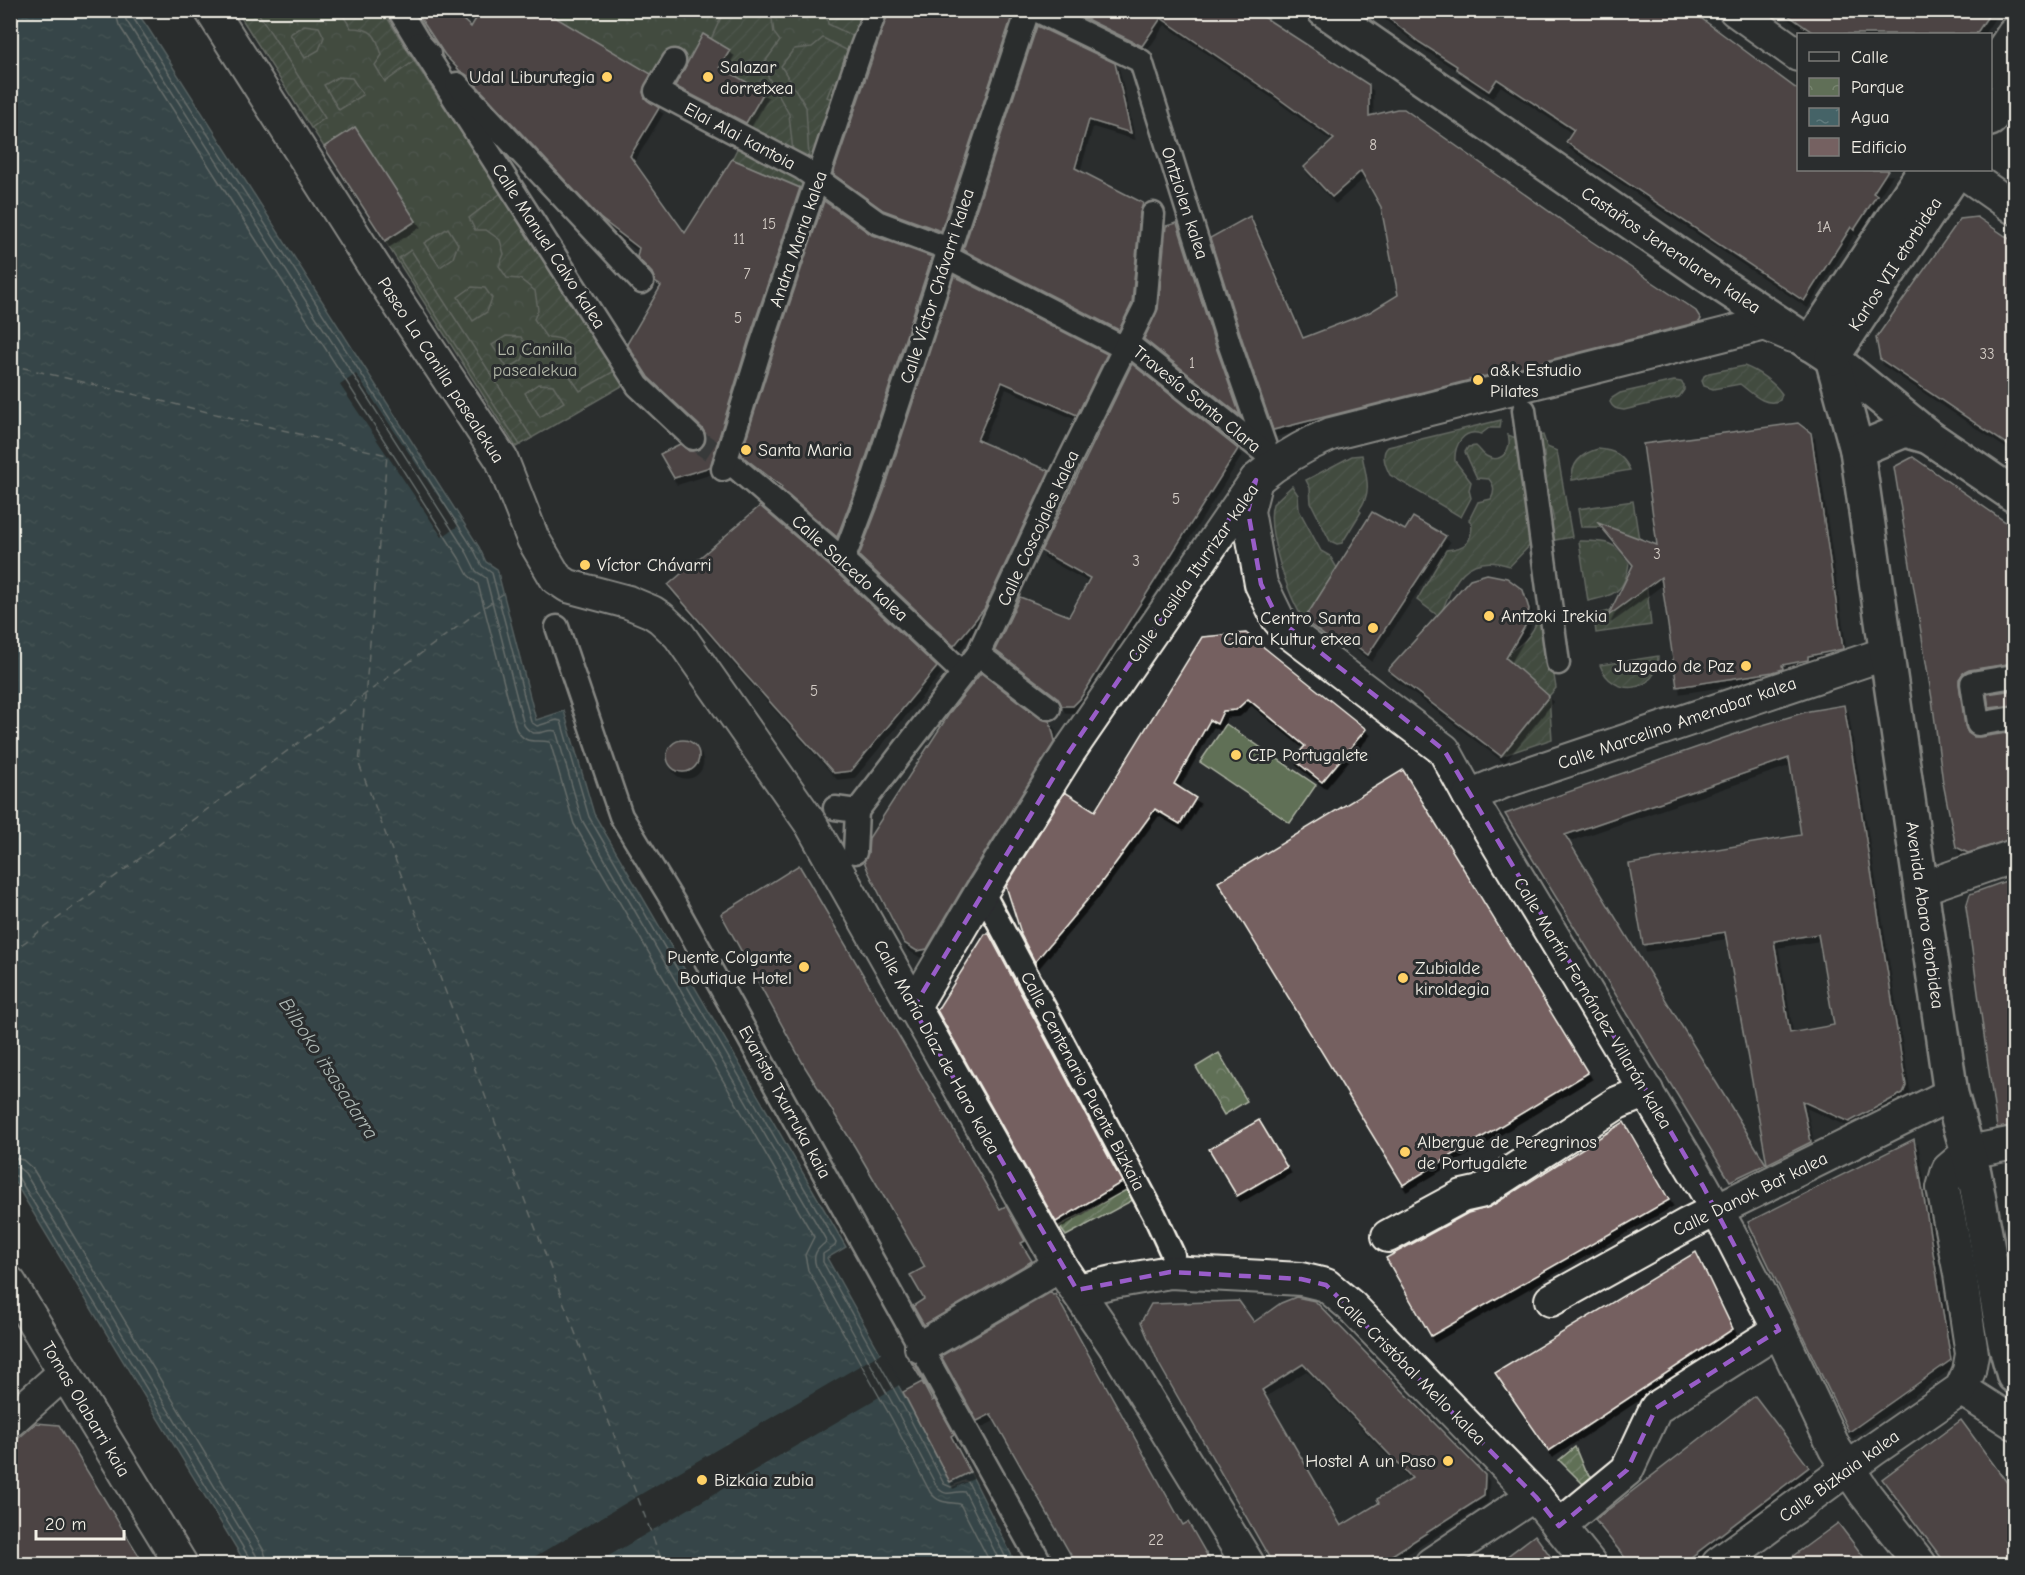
<svg xmlns="http://www.w3.org/2000/svg" width="2025" height="1575" font-family="'Comic Neue',sans-serif">
<style>
.grass{fill:#606f57;stroke:#aab0a0;stroke-width:1.5}
.park{fill:url(#park-crowns);stroke:#aab0a0;stroke-width:1.5}
.garden{fill:url(#garden-furrows);stroke:#aab0a0;stroke-width:1.5}
.water{fill:url(#water-ripples);stroke:#8b9c9b;stroke-width:1.5}
.pier{fill:#2a2d2e}
.lines{fill:none;stroke-linecap:round;stroke-linejoin:round}
.shore{stroke:#aeb8b4;stroke-width:1.5}
.ferry{stroke:#aeb8b4;stroke-width:1.5;stroke-dasharray:8 6;stroke-linecap:butt}
.building{fill:#756161;stroke:#f4f1e8;stroke-width:1.5;fill-rule:evenodd;filter:url(#shadow)}
.pedestrian-tunnel{stroke:#484a4a;stroke-width:22;stroke-dasharray:22 11;stroke-linecap:butt}
.pedestrian-casing{stroke:#f4f1e8;stroke-width:27}
.minor-casing{stroke:#f4f1e8;stroke-width:36}
.tertiary-casing{stroke:#f4f1e8;stroke-width:38}
.pedestrian{stroke:#2a2d2e;stroke-width:22}
.minor{stroke:#2a2d2e;stroke-width:32}
.tertiary{stroke:#2a2d2e;stroke-width:33}
.marked{fill:none;stroke:#995dc9;stroke-width:4.5;stroke-dasharray:12 8;stroke-linejoin:round}
.poi-dot{fill:#ffd166;stroke:#2a2d2e;stroke-width:2}
.labels{text-anchor:middle;stroke-width:6;stroke-linejoin:round;paint-order:stroke}
.number-label{font-size:15px;fill:#d4cdc6}
.poi-label{font-size:18px;fill:#f4f1e8;stroke:#2a2d2e;text-anchor:start}
.street-label{font-size:18px;fill:#f4f1e8;stroke:#2a2d2e}
.park-label{font-size:18px;fill:#b1b6a7;stroke:#2a2d2e}
.water-label{font-size:20px;font-style:italic;fill:#aeb8b4;stroke:#2a2d2e}
</style>
<defs>
<pattern id="park-crowns" width="20" height="18" patternUnits="userSpaceOnUse" patternTransform="scale(1.5)"><rect width="20" height="18" fill="#606f57"/><path d="M2 6a3 3 0 1 1 6 0M12 15a3 3 0 1 1 6 0" fill="none" stroke="#77846f"/></pattern>
<pattern id="garden-furrows" width="10" height="10" patternUnits="userSpaceOnUse" patternTransform="scale(1.5)"><rect width="10" height="10" fill="#606f57"/><path d="M-1 1l2-2M0 10L10 0M9 11l2-2" fill="none" stroke="#77846f"/></pattern>
<pattern id="water-ripples" width="26" height="14" patternUnits="userSpaceOnUse" patternTransform="scale(1.5)"><rect width="26" height="14" fill="#456367"/><path d="M2 4q2-2 4 0t4 0M15 11q2-2 4 0t4 0" fill="none" stroke="#607a7d"/></pattern>
<filter id="shadow"><feDropShadow dx="3.5" dy="6" stdDeviation="0" flood-color="#0009"/></filter>
</defs>
<rect width="100%" height="100%" fill="#2a2d2e"/>
<filter id="ink" filterUnits="userSpaceOnUse"><feTurbulence type="fractalNoise" baseFrequency=".0167" numOctaves="2"/><feDisplacementMap in="SourceGraphic" scale="12" xChannelSelector="R" yChannelSelector="G"/><feConvolveMatrix kernelMatrix="1 2 1 2 8 2 1 2 1" color-interpolation-filters="sRGB"/></filter>
<g filter="url(#ink)">
<polygon class="grass" points="1226,724 1316,785 1290,823 1200,762"/>
<g class="park">
<polygon points="237,11 383,11 414,61 627,383 516,447 385,241 416,221 355,127 324,147"/>
<polygon points="543,11 870,11 813,161 743,128 763,92 720,67 730,50 703,34 672,88"/>
<path d="M1579 541C1603 541 1616 540 1629 563 1625 592 1615 595 1588 601Z"/>
<polygon points="1219,1053 1247,1101 1224,1115 1196,1067"/>
</g>
<g class="garden">
<polygon points="237,11 257,11 325,118 311,128"/>
<path d="M340 11H383L414 61 385 82 375 65 382 55C376 35 373 28 351 28Z"/>
<polygon points="724,11 755,11 772,19 774,33 780,41 762,66 789,114 793,152 743,128 763,92 720,67 730,50 711,39"/>
<polygon points="826,11 870,11 859,39 828,24"/>
<polygon points="304,25 319,27 324,37 319,50 305,58 290,34"/>
<polygon points="823,38 854,54 842,85 833,82 827,97 836,101 813,161 809,159 806,107 781,66 794,49 812,47"/>
<polygon points="338,77 352,78 363,95 339,110 324,85"/>
<polygon points="738,147 808,185 806,190 732,159"/>
<path d="M501 193 618 369 580 391 569 375 576 364C571 345 568 337 546 337L534 319 538 310 535 291 520 279 507 278 499 266 504 254 500 240 486 230H475L469 218Z"/>
<polygon points="448,228 458,244 453,258 440,267 424,243"/>
<polygon points="411,250 532,438 520,445 399,258"/>
<polygon points="472,287 485,288 492,298 487,312 473,321 458,297"/>
<polygon points="506,336 521,337 527,348 522,360 508,369 492,345"/>
<path d="M1744 366C1756 370 1775 383 1782 394L1780 400C1765 408 1751 392 1740 384L1713 389 1704 386 1702 381 1704 376 1709 373Z"/>
<path d="M1674 381 1681 382 1684 385V390L1679 397 1624 410C1617 409 1613 409 1610 402L1612 398 1620 393Z"/>
<polygon points="538,384 553,385 564,402 540,417 525,393"/>
<path d="M1501 420 1500 428H1489L1481 434C1463 428 1454 446 1455 461L1471 482 1469 490 1471 498 1461 517 1390 475C1386 467 1380 454 1388 447Z"/>
<path d="M1508 435 1516 438 1533 542 1510 566C1466 551 1453 581 1440 617L1417 600 1446 550C1466 548 1472 543 1472 523L1469 520 1478 502 1491 499C1495 492 1495 486 1489 479L1477 478 1465 452 1468 447 1476 446C1480 449 1482 454 1486 456 1501 465 1513 449 1508 435Z"/>
<polygon points="1543,435 1547,447 1557,451 1572,537 1549,541 1547,523 1554,521 1551,507 1545,508 1543,495 1549,494 1546,479 1542,480 1540,465 1545,464 1544,453 1539,454 1536,436"/>
<path d="M1598 449C1614 450 1623 455 1630 470L1572 480C1571 462 1583 453 1598 449Z"/>
<path d="M1362 455C1366 477 1373 491 1359 510L1361 512 1342 543 1337 544 1330 541 1311 503 1310 488 1306 480 1352 456Z"/>
<path d="M1292 486 1298 495 1299 510 1321 551 1330 556 1337 568 1304 620C1289 598 1265 530 1273 504Z"/>
<polygon points="1633,501 1640,546 1608,527 1581,527 1578,509"/>
<path d="M1646 581 1651 625 1596 633 1594 615C1620 611 1629 598 1646 581Z"/>
<path d="M1538 617 1545 619 1556 688 1549 696 1552 739 1501 756 1549 696 1528 678 1498 660C1516 648 1533 639 1538 617Z"/>
<path d="M1658 656C1659 693 1612 699 1600 665Z"/>
<polygon points="1128,1189 1133,1200 1066,1236 1059,1226"/>
<polygon points="1575,1447 1584,1469 1592,1477 1584,1485 1559,1460"/>
</g>
<polygon class="water" points="11,11 136,11 148,28 479,547 486,562 497,569 536,720 564,711 594,814 846,1247 827,1258 912,1410 949,1481 970,1472 1016,1564 246,1564 11,1176"/>
<g class="pier">
<polygon points="356,374 458,526 442,537 340,385"/>
<polygon points="883,1352 901,1384 595,1564 522,1564"/>
</g>
<g class="lines">
<g class="shore">
<path d="M115 10 119 25 459 558 468 575 478 584 516 729C526 746 534 739 550 742L574 824 814 1237 805 1255 808 1270 893 1421 930 1492C939 1504 948 1502 960 1504L991 1564"/>
<path d="M124 10 126 20 467 553 476 571 486 578 524 725C535 741 543 728 556 731L582 820 826 1240 825 1243C817 1249 812 1255 816 1266L900 1417 937 1487C947 1499 954 1490 965 1492L1001 1564"/>
<polyline points="131,10 132,16 474,550 482,566 492,573 531,722 537,726 557,720 561,721 589,817 836,1243 835,1246 823,1254 823,1262 907,1413 944,1484 951,1487 965,1481 968,1482 1009,1564"/>
<polyline points="10,1157 23,1160 33,1169 264,1551 268,1564"/>
<polyline points="10,1166 19,1168 25,1173 256,1555 258,1564"/>
<polyline points="10,1174 18,1177 250,1559 251,1564"/>
</g>
<g class="ferry">
<polyline points="10,362 20,367 387,455 359,764 663,1564"/>
<polyline points="10,953 504,593"/>
</g>
</g>
<g class="building">
<polygon points="415,10 452,10 471,27 481,10 543,10 651,74 643,92 645,98 659,108 630,156 685,233 732,159 800,188 748,342 710,467 674,478 660,454 680,444 689,451 697,451 702,448 706,442 706,435 702,428 648,377 627,344 661,286 655,282 652,273 637,257 639,248 600,218 467,75 460,71 445,55"/>
<polygon points="889,10 1014,10 941,231 883,210 833,174"/>
<polygon points="1068,10 1253,10 1369,85 1369,116 1397,109 1404,109 1591,241 1696,311 1701,319 1699,322 1273,430 1242,339 1210,238 1250,216 1303,338 1370,312 1398,295 1381,207 1361,171 1332,197 1304,167 1334,139 1274,95 1161,18 1142,46"/>
<polygon points="1378,10 1690,10 1798,90 1798,170 1888,170 1873,193 1877,195 1854,230 1851,227 1804,301 1566,142 1574,130 1497,79 1489,91 1456,69 1457,66 1419,42"/>
<polygon points="1781,10 1992,10 1976,34 1815,34"/>
<polygon points="1037,26 1115,63 1131,133 1089,120 1075,168 1143,203 1140,213 1132,303 1119,330 963,250"/>
<polygon points="703,34 730,50 720,67 764,92 746,123 675,86"/>
<polygon points="355,127 416,221 385,241 324,147"/>
<polygon points="824,201 872,235 932,257 858,482 837,537 781,489 782,487 741,455 774,350"/>
<polygon points="1977,217 2014,242 2014,449 1880,359 1876,338 1960,219"/>
<polygon points="1177,223 1216,347 1240,415 1144,339 1158,309 1166,226"/>
<polygon points="954,276 1107,354 1077,415 1002,382 977,440 1049,471 984,609 954,646 859,556 884,491"/>
<polygon points="1132,364 1238,449 1080,699 1073,706 1062,706 1057,697 995,650 1020,597 1069,616 1090,578 1041,551"/>
<polygon points="1798,423 1811,433 1843,649 1808,656 1808,660 1782,665 1783,669 1773,672 1677,687 1661,577 1608,616 1633,565 1598,523 1657,545 1643,444"/>
<polygon points="1913,457 2014,528 2014,663 1969,670 1963,673 1959,679 1959,684 1965,726 1968,733 1974,737 1980,737 2014,732 2014,838 1968,853 1956,847 1943,783 1932,699 1894,467"/>
<polygon points="760,506 834,570 937,667 851,771 834,773 744,673 668,585"/>
<polygon points="1372,512 1405,530 1413,517 1446,536 1368,655 1344,636 1338,646 1304,620"/>
<polygon points="1487,574 1507,578 1523,590 1529,609 1525,626 1506,658 1549,696 1501,756 1388,670 1470,579"/>
<polygon points="1246,633 1366,729 1322,782 1293,759 1305,746 1248,699 1236,710 1223,711 1217,724 1210,720 1174,784 1196,798 1180,824 1155,809 1098,887 1035,962 1020,933 1021,933 1006,886 1065,792 1095,811 1202,637"/>
<polygon points="981,673 1041,719 1050,721 1055,741 967,881 927,949 917,951 904,943 868,871 864,861 868,853 869,838 951,711"/>
<polygon points="2014,690 2014,705 1989,708 1987,694"/>
<path d="M1844 705 1906 1086 1903 1093 1849 1122 1802 1101 1811 1142 1767 1164 1725 932 1643 945 1629 864 1801 835 1789 758 1565 835 1766 1164 1730 1181 1505 814 1753 728 1809 711ZM1818 934 1834 1025 1790 1033 1774 941Z"/>
<circle cx="683" cy="756" r="16"/>
<polygon points="1403,770 1588,1073 1403,1185 1218,882"/>
<polygon points="799,865 1000,1209 1006,1206 1025,1241 1021,1243 1032,1261 924,1325 913,1306 924,1299 910,1275 925,1267 855,1147 805,1067 721,914"/>
<polygon points="2014,878 2014,1126 1997,1128 1966,907 1970,894"/>
<polygon points="985,934 989,934 1122,1182 1056,1222 937,1010"/>
<polygon points="1259,1120 1287,1167 1237,1196 1209,1149"/>
<polygon points="1624,1122 1669,1200 1431,1336 1386,1258 1468,1213 1490,1207"/>
<polygon points="1914,1139 1951,1360 1849,1432 1748,1222"/>
<polygon points="1696,1252 1733,1329 1549,1451 1495,1373"/>
<polygon points="1051,1292 1053,1295 1055,1294 1183,1525 1188,1522 1212,1564 1076,1564 991,1414 977,1421 941,1356"/>
<path d="M1296 1297 1315 1301 1485 1475 1484 1496 1392 1555 1397 1564H1273L1159 1364 1141 1322 1151 1304 1239 1301 1254 1322 1281 1303ZM1303 1364 1412 1478 1377 1499 1379 1503 1341 1526 1262 1390Z"/>
<polygon points="911,1362 914,1363 954,1434 951,1436 970,1472 950,1482 903,1392 922,1382 932,1401 934,1400"/>
<polygon points="1755,1396 1809,1467 1682,1564 1630,1564 1595,1520"/>
<polygon points="1961,1420 2014,1492 2014,1564 1946,1564 1882,1479"/>
<polygon points="36,1423 59,1425 144,1564 10,1564 10,1446"/>
<polygon points="1838,1523 1869,1564 1782,1564 1812,1542"/>
<polygon points="1535,1535 1556,1564 1497,1564"/>
</g>
<g class="lines">
<polyline class="pedestrian-tunnel" points="693,438 734,466"/>
<g class="pedestrian-casing">
<g id="pedestrian">
<polyline points="399,10 419,43 429,54"/>
<polyline points="1036,10 1141,61 1229,343 1268,455"/>
<polyline points="419,43 638,386 693,438"/>
<polyline points="674,61 656,91 802,168 877,222 949,249"/>
<polyline points="457,84 642,282"/>
<polyline points="947,257 1124,348"/>
<polyline points="1126,342 1268,455"/>
<polyline points="1524,410 1558,663"/>
<polyline points="734,466 843,560 963,673"/>
<polyline points="723,469 761,346 861,49 876,10"/>
<polyline points="843,560 871,486 1028,10"/>
<polyline points="557,627 621,816 675,905 1041,1564"/>
<polyline points="978,654 1049,708"/>
<polyline points="2014,676 1972,683 1978,724 2014,718"/>
<polyline points="835,808 857,811 978,654 1055,489 1145,307 1153,214"/>
<polyline points="855,852 857,811"/>
<polyline points="982,891 1154,1214 1173,1255 1170,1272"/>
</g>
</g>
<g class="minor-casing">
<g id="minor">
<polyline points="211,10 373,265 502,460 533,539 556,578 568,586 628,602 652,612 661,618 679,635 811,824 1062,1269 1114,1345 1248,1564"/>
<polyline points="1735,10 1798,55"/>
<polyline points="1960,170 2014,208"/>
<polyline points="1256,480 1248,511 1261,584 1278,619 1291,634 1444,750 1469,796 1703,1186 1731,1236 1779,1330 1835,1449 1866,1495 1920,1564"/>
<polyline points="1469,796 1503,782 1887,653"/>
<polyline points="1921,888 2014,856"/>
<path d="M913 1008 982 891 1069 752 1256 480C1279 460 1303 446 1331 434L1765 324 1793 336"/>
<polyline points="1388,1236 1462,1196 1480,1192 1617,1103 1647,1091"/>
<polyline points="10,1283 181,1564"/>
<polyline points="1077,1290 1113,1282 1170,1272 1301,1279 1326,1285 1351,1306 1536,1497 1590,1564"/>
<polyline points="1551,1300 1688,1224 1951,1094"/>
<polyline points="921,1347 1049,1272 1062,1269"/>
<polyline points="1961,1389 2014,1423"/>
<polyline points="10,1421 64,1373"/>
<polyline points="1559,1526 1627,1470 1656,1408 1779,1330"/>
<polyline points="1431,1564 1525,1501 1536,1497"/>
<polyline points="1718,1564 1873,1450 1961,1389 1969,1371 1972,1354 1960,1274 1943,1188 1948,1170 1969,1152 2014,1143"/>
</g>
</g>
<g class="tertiary-casing">
<g id="tertiary">
<polyline points="1324,10 1723,286 1832,358 1929,437 2014,495"/>
<polyline points="1990,70 2014,34"/>
<polyline points="1990,119 2014,83"/>
<polyline points="1810,344 1925,170"/>
<polyline points="1832,358 1857,450 1951,1094 1974,1173 2005,1343 2014,1376"/>
<polyline points="1832,358 1957,170"/>
<polyline points="1857,450 1905,430 1929,437"/>
</g>
</g>
<use href="#pedestrian" class="pedestrian"/>
<use href="#minor" class="minor"/>
<use href="#tertiary" class="tertiary"/>
</g>
</g>
<path d="M0 0H2025V1575H0ZM1256 480 1248 511 1261 584 1278 619 1444 750 1703 1186 1779 1330 1656 1408 1627 1470 1559 1526 1536 1497 1326 1285 1301 1279 1170 1272 1077 1290 913 1008 1069 752Z" fill="#2a2d2e" fill-opacity=".55" fill-rule="evenodd"/>
<path class="marked" d="M1256 480 1248 511 1261 584 1278 619 1444 750 1703 1186 1779 1330 1656 1408 1627 1470 1559 1526 1536 1497 1326 1285 1301 1279 1170 1272 1077 1290 913 1008 1069 752Z"/>
<g class="poi-dot">
<circle cx="607" cy="77" r="6"/>
<circle cx="708" cy="77" r="6"/>
<circle cx="1478" cy="380" r="6"/>
<circle cx="746" cy="450" r="6"/>
<circle cx="585" cy="565" r="6"/>
<circle cx="1489" cy="616" r="6"/>
<circle cx="1373" cy="628" r="6"/>
<circle cx="1746" cy="666" r="6"/>
<circle cx="1236" cy="755" r="6"/>
<circle cx="804" cy="967" r="6"/>
<circle cx="1403" cy="978" r="6"/>
<circle cx="1405" cy="1152" r="6"/>
<circle cx="1448" cy="1461" r="6"/>
<circle cx="702" cy="1480" r="6"/>
</g>
<g class="labels">
<g class="number-label">
<text x="1373" y="150">8</text>
<text x="769" y="229">15</text>
<text x="1824" y="232">1A</text>
<text x="739" y="244">11</text>
<text x="747" y="279">7</text>
<text x="738" y="323">5</text>
<text x="1987" y="359">33</text>
<text x="1192" y="368">1</text>
<text x="1176" y="504">5</text>
<text x="1657" y="559">3</text>
<text x="1136" y="566">3</text>
<text x="814" y="696">5</text>
<text x="1156" y="1545">22</text>
</g>
<g class="poi-label">
<text x="720" y="73">Salazar<tspan x="720" dy="21">dorretxea</tspan></text>
<text x="595" y="83" text-anchor="end">Udal Liburutegia</text>
<text x="1490" y="376">a&amp;k Estudio<tspan x="1490" dy="21">Pilates</tspan></text>
<text x="758" y="456">Santa Maria</text>
<text x="597" y="571">Víctor Chávarri</text>
<text x="1501" y="622">Antzoki Irekia</text>
<text x="1361" y="624" text-anchor="end">Centro Santa<tspan x="1361" dy="21">Clara Kultur etxea</tspan></text>
<text x="1734" y="672" text-anchor="end">Juzgado de Paz</text>
<text x="1248" y="761">CIP Portugalete</text>
<text x="792" y="963" text-anchor="end">Puente Colgante<tspan x="792" dy="21">Boutique Hotel</tspan></text>
<text x="1415" y="974">Zubialde<tspan x="1415" dy="21">kiroldegia</tspan></text>
<text x="1417" y="1148">Albergue de Peregrinos<tspan x="1417" dy="21">de Portugalete</tspan></text>
<text x="1436" y="1467" text-anchor="end">Hostel A un Paso</text>
<text x="714" y="1486">Bizkaia zubia</text>
</g>
<g class="street-label">
<text transform="translate(740 136) rotate(28)" y="6">Elai Alai kantoia</text>
<text transform="translate(1185 203) rotate(72)" y="6">Ontziolen kalea</text>
<text transform="translate(798 239) rotate(-71)" y="6">Andra Maria kalea</text>
<text transform="translate(549 246) rotate(57)" y="6">Calle Manuel Calvo kalea</text>
<text transform="translate(1671 250) rotate(34)" y="6">Castaños Jeneralaren kalea</text>
<text transform="translate(1895 264) rotate(-57)" y="6">Karlos VII etorbidea</text>
<text transform="translate(937 286) rotate(-72)" y="6">Calle Víctor Chávarri kalea</text>
<text transform="translate(441 370) rotate(57)" y="6">Paseo La Canilla pasealekua</text>
<text transform="translate(1197 399) rotate(39)" y="6">Travesía Santa Clara</text>
<text transform="translate(1038 528) rotate(-65)" y="6">Calle Coscojales kalea</text>
<text transform="translate(850 568) rotate(42)" y="6">Calle Salcedo kalea</text>
<text transform="translate(1193 573) rotate(-55)" y="6">Calle Casilda Iturrizar kalea</text>
<text transform="translate(1677 723) rotate(-19)" y="6">Calle Marcelino Amenabar kalea</text>
<text transform="translate(1925 915) rotate(82)" y="6">Avenida Abaro etorbidea</text>
<text transform="translate(1593 1003) rotate(59)" y="6">Calle Martín Fernández Villarán kalea</text>
<text transform="translate(937 1047) rotate(61)" y="6">Calle María Díaz de Haro kalea</text>
<text transform="translate(1083 1081) rotate(62)" y="6">Calle Centenario Puente Bizkaia</text>
<text transform="translate(785 1102) rotate(61)" y="6">Evaristo Txurruka kaia</text>
<text transform="translate(1750 1194) rotate(-26)" y="6">Calle Danok Bat kalea</text>
<text transform="translate(1411 1370) rotate(45)" y="6">Calle Cristóbal Mello kalea</text>
<text transform="translate(86 1409) rotate(59)" y="6">Tomas Olabarri kaia</text>
<text transform="translate(1839 1476) rotate(-36)" y="6">Calle Bizkaia kalea</text>
</g>
<g class="park-label">
<text x="535" y="355">La Canilla<tspan x="535" dy="21">pasealekua</tspan></text>
</g>
<g class="water-label">
<text transform="translate(329 1068) rotate(57)" y="7">Bilboko itsasadarra</text>
</g>
</g>
<rect width="2025" height="1575" fill="none" stroke="#2a2d2e" stroke-width="36"/>
<rect x="18" y="18" width="1989" height="1539" fill="none" stroke="#f4f1e8" stroke-width="2" filter="url(#ink)"/>
<rect x="1797" y="33" width="195" height="138" fill="#2a2d2e" stroke="#7b7b78" stroke-width="1.5"/>
<rect x="1809" y="52" width="30" height="9" fill="#2a2d2e" stroke="#7b7b78" stroke-width="1.5"/>
<text x="1851" y="63" font-size="18" fill="#f4f1e8">Calle</text>
<rect x="1809" y="78" width="30" height="18" fill="url(#park-crowns)" stroke="#7b7b78" stroke-width="1.5"/>
<text x="1851" y="93" font-size="18" fill="#f4f1e8">Parque</text>
<rect x="1809" y="108" width="30" height="18" fill="url(#water-ripples)" stroke="#7b7b78" stroke-width="1.5"/>
<text x="1851" y="123" font-size="18" fill="#f4f1e8">Agua</text>
<rect x="1809" y="138" width="30" height="18" fill="#756161" stroke="#7b7b78" stroke-width="1.5"/>
<text x="1851" y="153" font-size="18" fill="#f4f1e8">Edificio</text>
<path d="M36 1530v9h88v-9" fill="none" stroke="#f4f1e8" stroke-width="3"/>
<text x="45" y="1530" font-size="18" fill="#f4f1e8" stroke="#2a2d2e" stroke-width="4.5" paint-order="stroke">20 m</text>
</svg>
